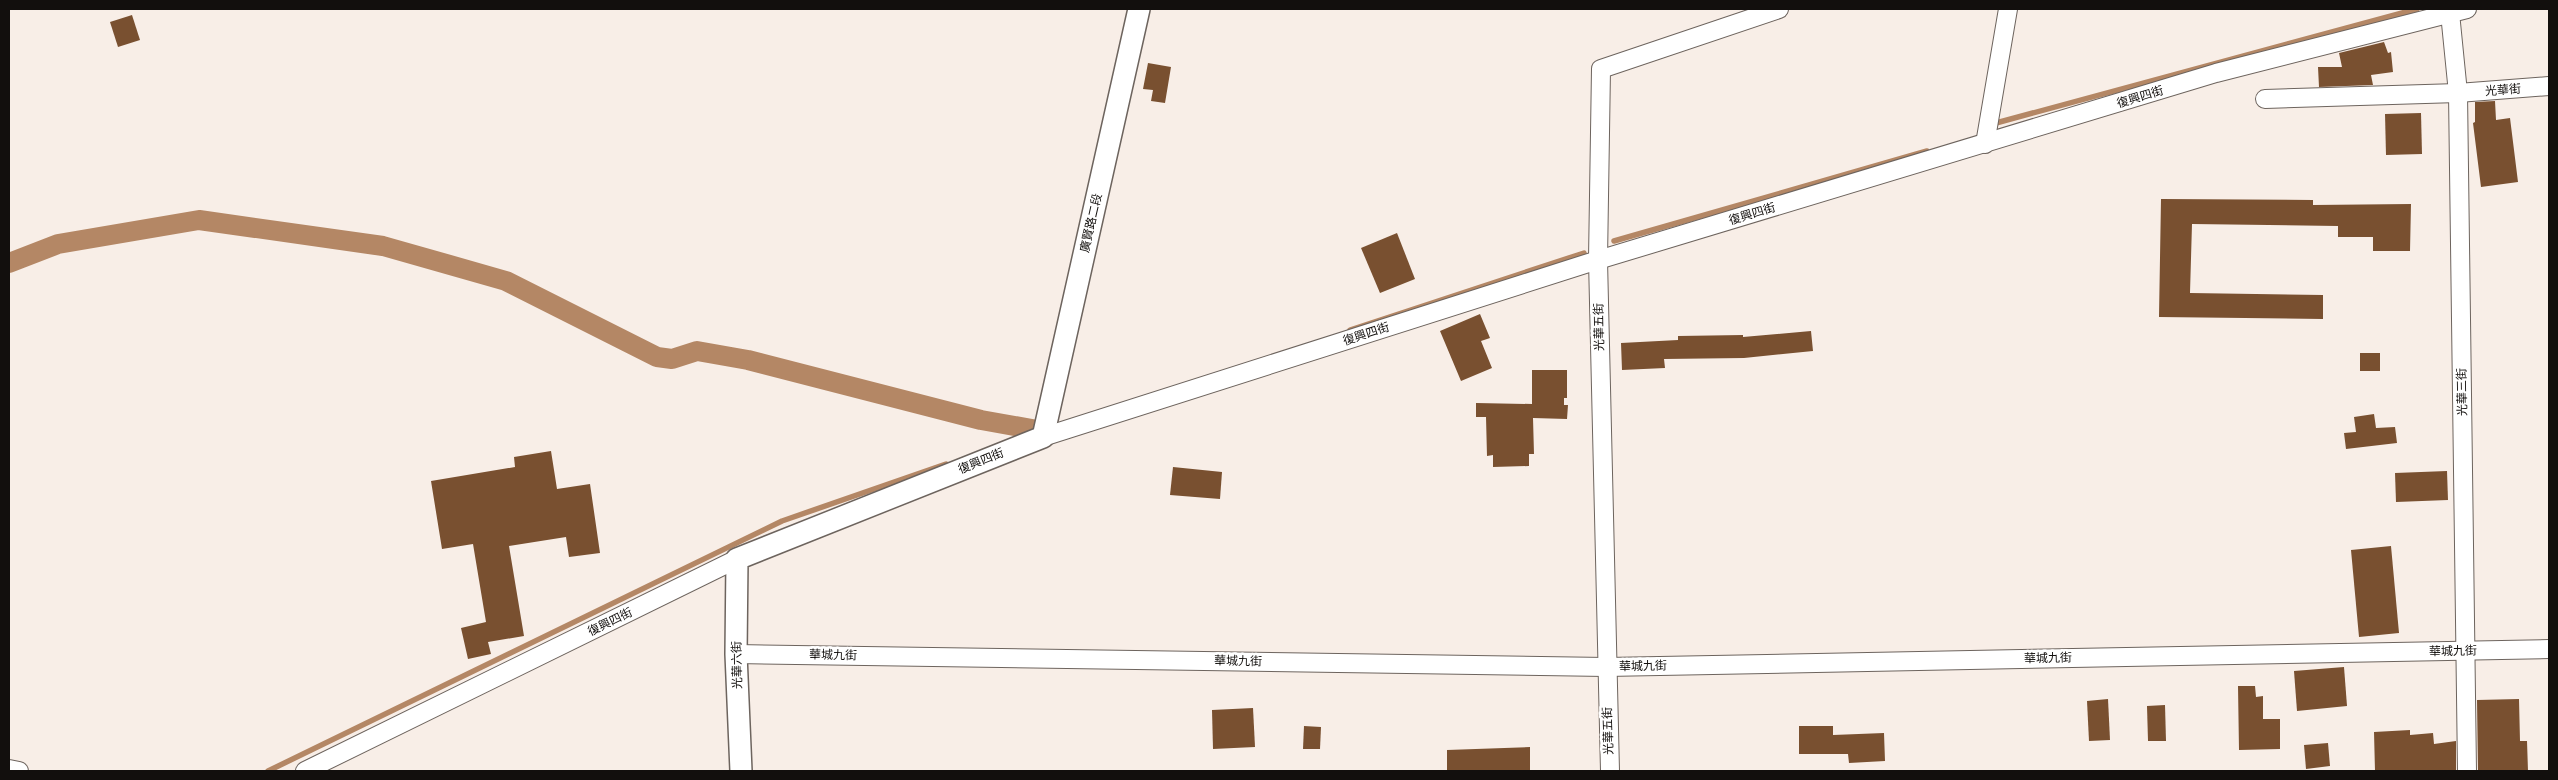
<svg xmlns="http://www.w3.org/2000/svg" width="2558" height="780" font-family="'Fira Sans Condensed','Noto Sans TC',sans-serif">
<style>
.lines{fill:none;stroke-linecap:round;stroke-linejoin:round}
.stream{stroke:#b48765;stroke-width:5.5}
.canal{stroke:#b48765;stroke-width:20}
.building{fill:#795030}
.minor-casing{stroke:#6d645e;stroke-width:20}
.tertiary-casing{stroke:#6d645e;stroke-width:24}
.minor{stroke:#fff;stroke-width:18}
.tertiary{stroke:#fff;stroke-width:21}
.labels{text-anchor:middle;stroke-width:5;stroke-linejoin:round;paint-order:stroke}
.street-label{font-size:12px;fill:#120f0d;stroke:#fff}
</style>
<rect width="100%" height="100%" fill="#f8eee7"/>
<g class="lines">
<g class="stream">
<polyline points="1996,123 2417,9"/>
<polyline points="1614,241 1927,151"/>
<polyline points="1350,330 1584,253"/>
<polyline points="268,771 782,521 946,464"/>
</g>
<polyline class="canal" points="9,263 58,244 199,220 383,246 506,281 657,357 672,359 697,351 748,360 981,420 1043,431"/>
</g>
<g class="building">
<polygon points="132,15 140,40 118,47 110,22"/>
<polygon points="2384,42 2388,53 2391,52 2393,72 2371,75 2373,85 2319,87 2318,67 2342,67 2339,53"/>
<polygon points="1148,63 1171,67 1165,103 1151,101 1153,90 1143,89"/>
<polygon points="2495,101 2496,120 2510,118 2518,182 2481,187 2473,123 2475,122 2475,102"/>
<polygon points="2421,113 2422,154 2386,155 2385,114"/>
<polygon points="2161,199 2313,200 2313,205 2411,204 2410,251 2373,251 2373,237 2338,237 2338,226 2192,224 2190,293 2323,295 2323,319 2159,317"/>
<polygon points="1397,233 1415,279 1380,293 1361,248"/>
<polygon points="1480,314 1490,338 1481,341 1492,368 1461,381 1440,331"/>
<polygon points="1811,331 1813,351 1744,358 1664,359 1665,368 1622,370 1621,343 1678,340 1678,336 1743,335 1743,337"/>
<rect x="2360" y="353" width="20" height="18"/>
<polygon points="1532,370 1567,370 1567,398 1564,398 1564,405 1568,405 1567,419 1533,418 1534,454 1529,454 1529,466 1493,467 1493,455 1487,456 1486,417 1476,417 1476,403 1532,404"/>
<polygon points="2374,414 2376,428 2395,427 2397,443 2346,449 2344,433 2356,432 2354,417"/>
<polygon points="551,451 557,489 590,484 600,553 569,557 566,537 509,546 524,636 488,642 491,654 468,659 461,628 486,622 473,544 442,549 431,481 515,467 514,457"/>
<polygon points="1173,467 1222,472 1220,499 1170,495"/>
<polygon points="2447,471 2448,500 2396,502 2395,473"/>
<polygon points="2391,546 2399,633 2359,637 2351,550"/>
<polygon points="2344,667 2347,706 2297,711 2294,671"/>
<polygon points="2238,686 2255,686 2256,697 2263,696 2263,719 2280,719 2280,749 2239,750"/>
<polygon points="2108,699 2110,740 2089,741 2087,701"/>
<polygon points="2519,699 2520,741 2527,741 2528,771 2478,771 2477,700"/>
<polygon points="2165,705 2166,741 2148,741 2147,706"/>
<polygon points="1253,708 1255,747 1213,749 1212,710"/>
<polygon points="1304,726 1321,727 1320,749 1303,749"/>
<polygon points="1799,726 1833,726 1833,735 1884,733 1885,761 1849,763 1848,754 1799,754"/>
<polygon points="2410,730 2410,735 2433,733 2434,744 2456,741 2456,771 2375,771 2374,732"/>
<polygon points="2328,743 2330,766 2306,769 2304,745"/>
<polygon points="1530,747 1530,771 1447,771 1447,750"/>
</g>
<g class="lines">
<g class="minor-casing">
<g id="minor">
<polyline points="2450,13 2458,93 2467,771"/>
<polyline points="2265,99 2458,93 2549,86"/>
<polyline points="1985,144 2008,9"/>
<polyline points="1043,437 1598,260 2216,73 2467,9"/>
<polyline points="736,654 1606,667 2549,649"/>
<polyline points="9,769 19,771"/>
<polyline points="305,771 737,559"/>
<polyline points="1610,771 1598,260 1601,69 1779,9"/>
</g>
</g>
<g class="tertiary-casing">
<polyline id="tertiary" points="741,771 736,654 737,559 1043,437 1139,9"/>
</g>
<use href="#minor" class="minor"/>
<use href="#tertiary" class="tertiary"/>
</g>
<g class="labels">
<g class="street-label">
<text transform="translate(2503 90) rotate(-4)" y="4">光華街</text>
<text transform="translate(2140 97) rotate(-17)" y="4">復興四街</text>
<text transform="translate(1752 214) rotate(-17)" y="4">復興四街</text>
<text transform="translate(1091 223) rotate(-77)" y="4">廣賢路二段</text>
<text transform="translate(1599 327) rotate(-91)" y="4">光華五街</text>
<text transform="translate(1366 334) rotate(-18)" y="4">復興四街</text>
<text transform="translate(2462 392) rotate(-91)" y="4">光華三街</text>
<text transform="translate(981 461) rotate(-22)" y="4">復興四街</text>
<text transform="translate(610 622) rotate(-26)" y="4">復興四街</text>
<text transform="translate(2453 651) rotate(-1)" y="4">華城九街</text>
<text transform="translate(833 655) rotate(1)" y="4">華城九街</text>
<text transform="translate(2048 658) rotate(-1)" y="4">華城九街</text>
<text transform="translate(1238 661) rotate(1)" y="4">華城九街</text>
<text transform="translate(737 665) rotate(-91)" y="4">光華六街</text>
<text transform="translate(1643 666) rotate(-1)" y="4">華城九街</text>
<text transform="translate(1608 731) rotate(-92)" y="4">光華五街</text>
</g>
</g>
<rect width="2558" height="780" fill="none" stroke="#120f0d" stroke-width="20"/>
</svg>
